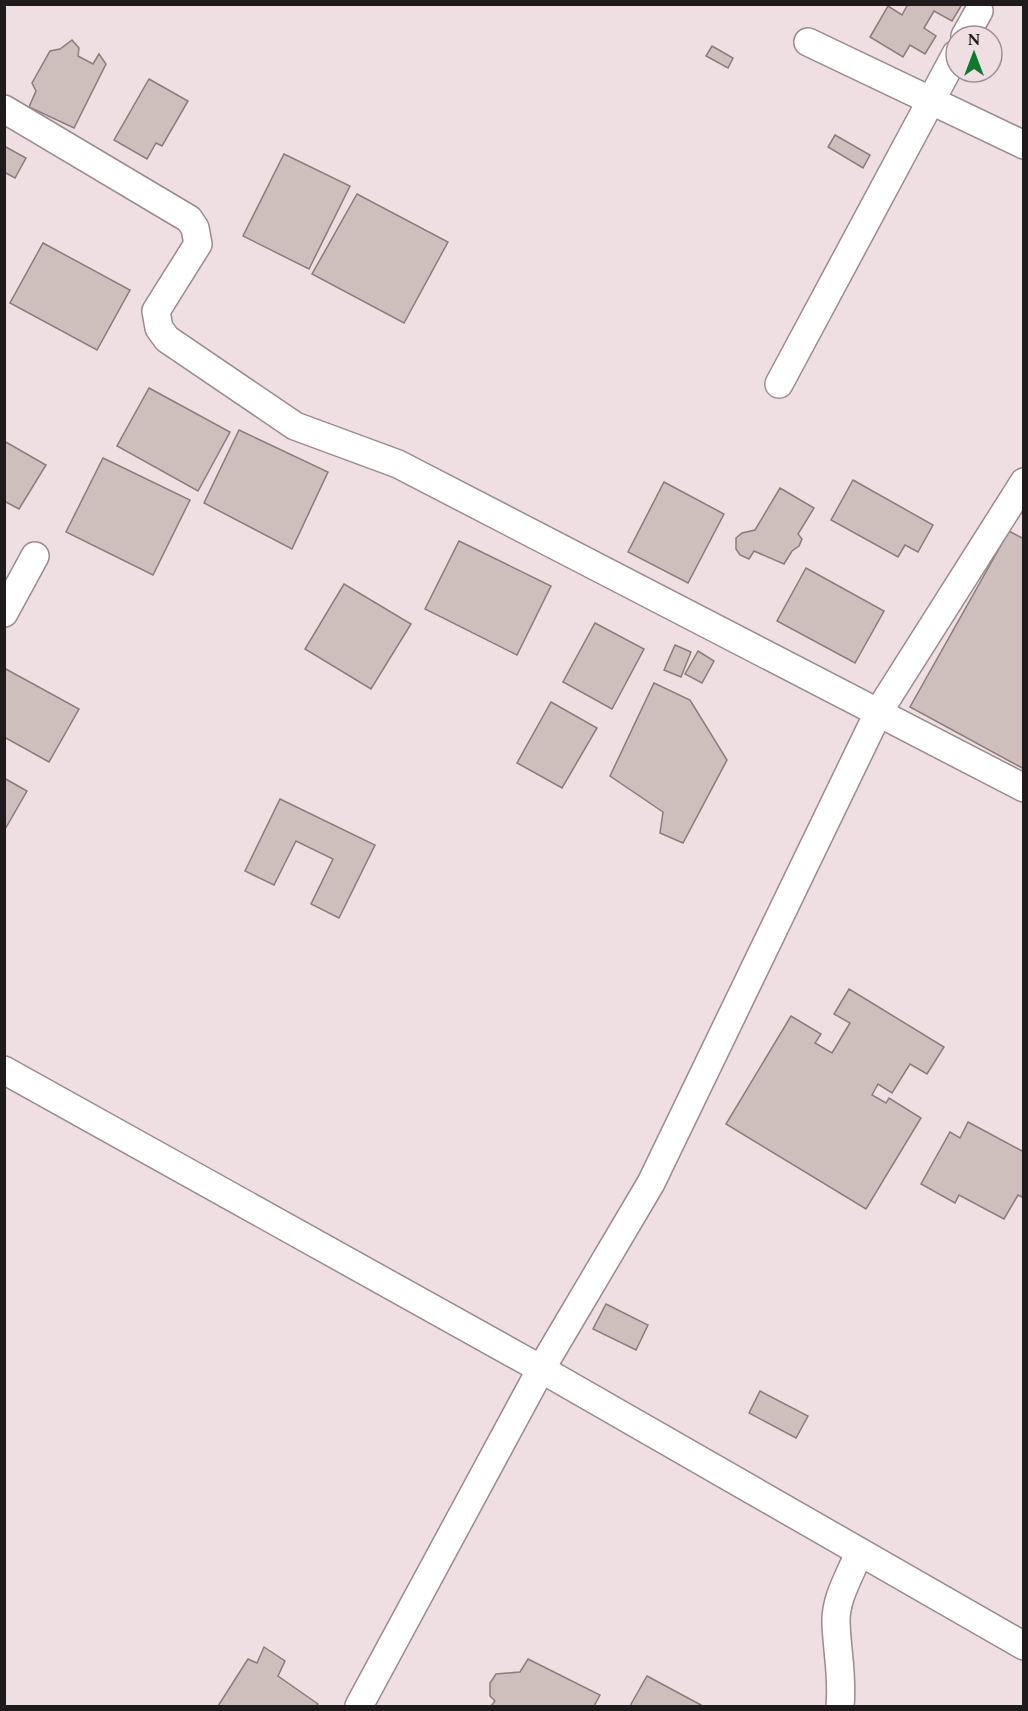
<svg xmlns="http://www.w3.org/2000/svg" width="1028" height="1711" font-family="Spectral,serif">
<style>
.building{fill:#cebfbc;stroke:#8a7c7a;stroke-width:1.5}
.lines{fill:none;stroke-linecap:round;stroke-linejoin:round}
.minor-casing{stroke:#998b8e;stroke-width:30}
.minor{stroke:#fff;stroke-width:27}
</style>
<rect width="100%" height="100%" fill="#efdfe3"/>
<g class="building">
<polygon points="908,4 959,4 961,6 952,21 934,11 924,28 936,36 925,54 910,45 903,57 870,37 888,6 902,15"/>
<polygon points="72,40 79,48 78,56 93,64 99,54 106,64 74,128 29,107 36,91 32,83 50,51 60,49"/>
<polygon points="712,46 733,58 728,68 706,56"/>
<polygon points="149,79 188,101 162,146 156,143 147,159 114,140"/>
<polygon points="835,135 870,155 863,168 828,147"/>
<polygon points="4,146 26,158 15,178 4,172"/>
<polygon points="284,154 350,186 309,269 243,236"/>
<polygon points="357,194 448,242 404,323 312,274"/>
<polygon points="43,243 130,290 97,350 10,303"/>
<polygon points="149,388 230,432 198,491 117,446"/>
<polygon points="239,430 328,472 292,549 204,503"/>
<polygon points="4,441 46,465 19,509 4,501"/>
<polygon points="103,458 190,500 153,575 66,532"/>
<polygon points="853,480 933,525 918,552 905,545 898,557 831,520"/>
<polygon points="664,482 724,514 688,583 628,552"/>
<polygon points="780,488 814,508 798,534 802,539 799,546 792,551 784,564 754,551 749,559 740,555 736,549 736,538 742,533 755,530"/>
<polygon points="1009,531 1024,539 1024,769 910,707"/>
<polygon points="459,541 551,586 517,655 425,609"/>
<polygon points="806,568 884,611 855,663 777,621"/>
<polygon points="344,584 411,624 371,689 305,649"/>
<polygon points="595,623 644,649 612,709 563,682"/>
<polygon points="675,645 691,652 681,677 664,670"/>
<polygon points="698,651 714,661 702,683 685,674"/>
<polygon points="4,668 79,709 49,762 4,737"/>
<polygon points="654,683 690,700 727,760 683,843 660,833 663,812 610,776"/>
<polygon points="551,702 597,728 562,788 517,763"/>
<polygon points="4,778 27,791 4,831"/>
<polygon points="280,799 375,845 339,918 311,904 333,859 296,841 274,885 245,871"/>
<polygon points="849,989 944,1047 927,1074 910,1064 892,1093 878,1084 872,1095 886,1103 889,1098 921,1118 866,1209 726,1124 791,1016 821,1034 815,1043 832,1053 850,1023 834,1014"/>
<polygon points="968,1122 1024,1152 1024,1198 1018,1195 1004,1219 959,1195 955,1203 921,1184 950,1132 960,1138"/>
<polygon points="606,1304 648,1325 636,1350 593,1329"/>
<polygon points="760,1391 808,1416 796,1438 749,1413"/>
<polygon points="264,1647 285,1661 278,1676 318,1704 316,1706 218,1706 248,1659 257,1663"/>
<polygon points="528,1659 600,1695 594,1706 491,1706 495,1701 490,1696 490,1683 496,1674 520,1672"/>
<polygon points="647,1676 701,1705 700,1706 630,1706"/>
</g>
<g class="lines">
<g class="minor-casing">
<g id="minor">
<polyline points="965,36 979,11"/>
<polyline points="808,42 1024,145"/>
<polyline points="4,109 189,219 195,228 198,244 156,311 159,328 167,339 295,426 398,464 1024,788"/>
<polyline points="779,384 956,54"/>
<polyline points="4,613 35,556"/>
<polyline points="4,1070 541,1369 1024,1646"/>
<polyline points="359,1706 541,1369 651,1183 879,711 1024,482"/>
<path d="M840 1706C843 1678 837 1651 836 1623 835 1599 850 1575 859 1553"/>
</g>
</g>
<use href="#minor" class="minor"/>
</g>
<rect width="1028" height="1711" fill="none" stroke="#1f1a1b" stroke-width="12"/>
<g transform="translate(974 54)"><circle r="28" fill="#efdfe3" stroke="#9c9093" stroke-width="1.5"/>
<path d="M0-4.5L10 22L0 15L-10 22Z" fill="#0e792d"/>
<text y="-9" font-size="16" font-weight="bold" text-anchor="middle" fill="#1f1a1b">N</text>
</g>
</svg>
